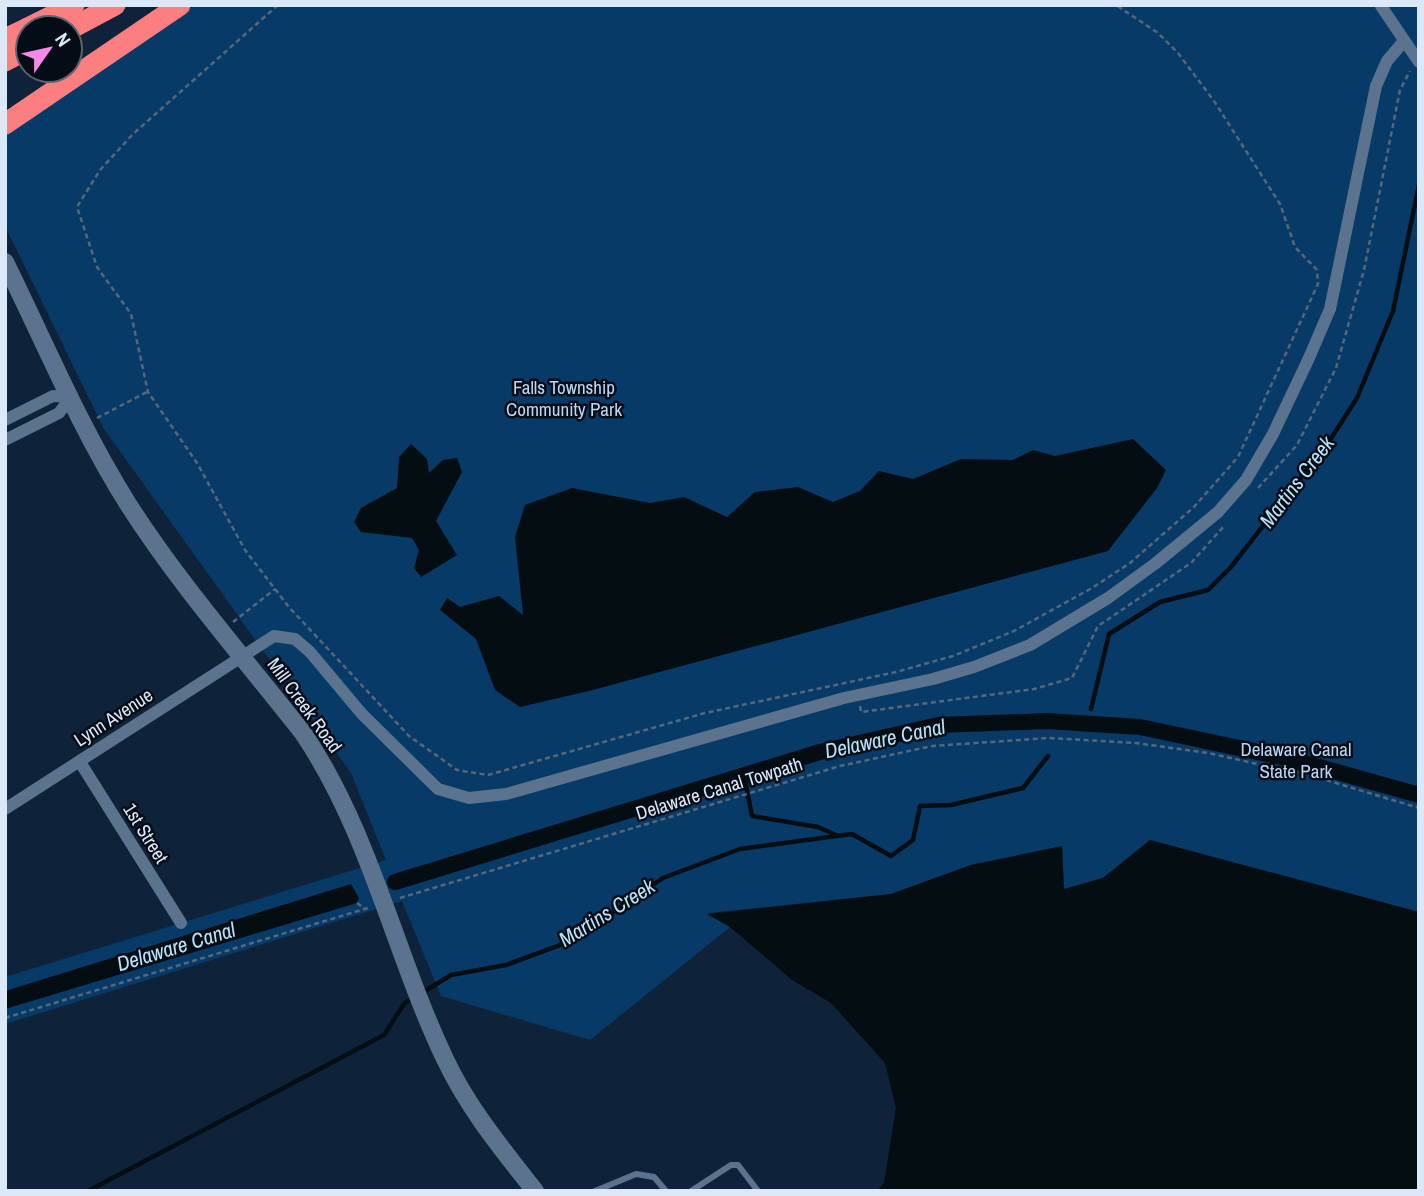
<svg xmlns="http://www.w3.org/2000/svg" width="1424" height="1196" font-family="'Archivo Narrow',sans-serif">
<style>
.green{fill:#083a67}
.water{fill:#040e12}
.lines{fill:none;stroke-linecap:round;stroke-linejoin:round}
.stream{stroke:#040e12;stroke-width:4.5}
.canal{stroke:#040e12;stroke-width:16}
.path{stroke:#55687b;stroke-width:2.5;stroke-dasharray:5 3.5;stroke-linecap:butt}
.lane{stroke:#5b738d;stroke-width:6}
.street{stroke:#5b738d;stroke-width:12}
.secondary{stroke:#5b738d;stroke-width:18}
.highway{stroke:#fb7f80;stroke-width:21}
.labels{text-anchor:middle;stroke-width:5;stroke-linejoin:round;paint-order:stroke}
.park-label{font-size:19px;fill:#bbd6f5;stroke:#040c16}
.street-label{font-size:19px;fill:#dbe8f7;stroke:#040c16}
.water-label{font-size:21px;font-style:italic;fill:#b8e3f6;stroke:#040c16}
</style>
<rect width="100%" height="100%" fill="#0e2339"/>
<polygon class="green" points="195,5 1419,5 1419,912 1150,840 1103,878 1064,889 1062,847 971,865 891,894 708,913 730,927 590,1040 441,996 402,901 5,1024 5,977 386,860 351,773 104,429 5,226 5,135"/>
<g class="water">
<polygon points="1133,439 1166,470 1157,488 1108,551 593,690 520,707 495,690 476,639 440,610 447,598 460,607 499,596 523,615 515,537 525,505 572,488 650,503 684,497 727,517 755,492 798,487 833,502 860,491 879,471 913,479 961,459 1013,460 1033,450 1055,456"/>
<polygon points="411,444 427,459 429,473 443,460 457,458 462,472 436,521 457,555 421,577 414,568 419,550 412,538 361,532 354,522 361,508 397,488 399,457"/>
<polygon points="1150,840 1419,912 1419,1191 877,1191 884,1183 896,1108 885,1063 831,1003 792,980 730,927 707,914 891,894 971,865 1062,846 1064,889 1103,878"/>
<polygon points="351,884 359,898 357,903 5,1009 5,991"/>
</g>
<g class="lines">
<g class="stream">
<polyline points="1091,709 1109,634 1160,602 1208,590 1231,567 1330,440 1357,398 1393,311 1419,185"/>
<polyline points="744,775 752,816 818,827 836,835"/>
<polyline points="422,993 451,975 506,965 571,941 663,878 740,849 852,834 891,856 913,840 920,806 951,805 1023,788 1048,756"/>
<polyline points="88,1191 384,1035 404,1004 414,997"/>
</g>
<polyline class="canal" points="395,882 820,752 938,725 1047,721 1140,727 1291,759 1419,795"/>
<g class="path">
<polyline points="278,5 133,134 100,170 77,207 97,267 131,314 148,392 197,463 245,550 288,606 409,736 457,770 488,775 705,713 896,672 953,656 1014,631 1092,588 1130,563 1194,507 1238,457 1318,284 1317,270 1295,247 1280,204 1214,101 1178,53 1158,33 1116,5"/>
<polyline points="97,418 147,392"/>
<polyline points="1258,488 1297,445 1336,368 1364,270 1400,90 1410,71"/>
<polyline points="233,622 275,589"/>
<polyline points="860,706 861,712 1034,689 1072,678 1098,626 1191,563 1225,525"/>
<polyline points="400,898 840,766 932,746 1048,738 1136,743 1208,753 1316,777 1419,808"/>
<polyline points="357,903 365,909"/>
<polyline points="5,1018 371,907"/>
</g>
<g class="lane">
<polyline points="595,1191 636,1174 654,1177 666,1191"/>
<polyline points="691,1191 731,1165 738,1165 758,1191"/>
</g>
<g class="street">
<polyline points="1381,6 1419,62"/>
<polyline points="5,420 53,396 71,397"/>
<polyline points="5,440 59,413 71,397"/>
<polyline points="80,762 181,923"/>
<polyline points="5,809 274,636 295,639 310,652 362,714 438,789 469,798 506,794 844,698 933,679 974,667 1030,645 1108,598 1156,563 1218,512 1246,480 1273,434 1309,358 1330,309 1376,86 1387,61 1404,41"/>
</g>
<path class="secondary" d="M5 262C45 343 80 428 128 504 179 584 244 658 303 733 370 832 394 952 445 1059 468 1108 502 1149 535 1191"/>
<g class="highway">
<polyline points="28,28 74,5"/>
<polyline points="70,29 115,5"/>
<polyline points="5,39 28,28"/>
<polyline points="5,61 28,49"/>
<polyline points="5,124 180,5"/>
</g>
</g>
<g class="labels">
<g class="park-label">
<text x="564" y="394">Falls Township<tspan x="564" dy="22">Community Park</tspan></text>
<text x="1296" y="756">Delaware Canal<tspan x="1296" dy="22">State Park</tspan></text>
</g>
<g class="street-label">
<text transform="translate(305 705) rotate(54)" y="7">Mill Creek Road</text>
<text transform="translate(113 717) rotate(-33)" y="7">Lynn Avenue</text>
<text transform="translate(719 788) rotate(-17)" y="7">Delaware Canal Towpath</text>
<text transform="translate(146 833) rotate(58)" y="7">1st Street</text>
</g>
<g class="water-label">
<text transform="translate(1297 482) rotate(-53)" y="7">Martins Creek</text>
<text transform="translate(885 739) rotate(-12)" y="7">Delaware Canal</text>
<text transform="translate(607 913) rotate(-32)" y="7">Martins Creek</text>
<text transform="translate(176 947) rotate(-17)" y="7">Delaware Canal</text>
</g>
</g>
<rect width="1424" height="1196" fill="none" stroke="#dbe8f7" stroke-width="14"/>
<g transform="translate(49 49) rotate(56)"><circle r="33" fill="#040c16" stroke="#5a6470" stroke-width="2"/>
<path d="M0-5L12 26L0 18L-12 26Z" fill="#f788eb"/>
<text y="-10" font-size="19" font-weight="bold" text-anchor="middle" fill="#dbe8f7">N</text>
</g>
</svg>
